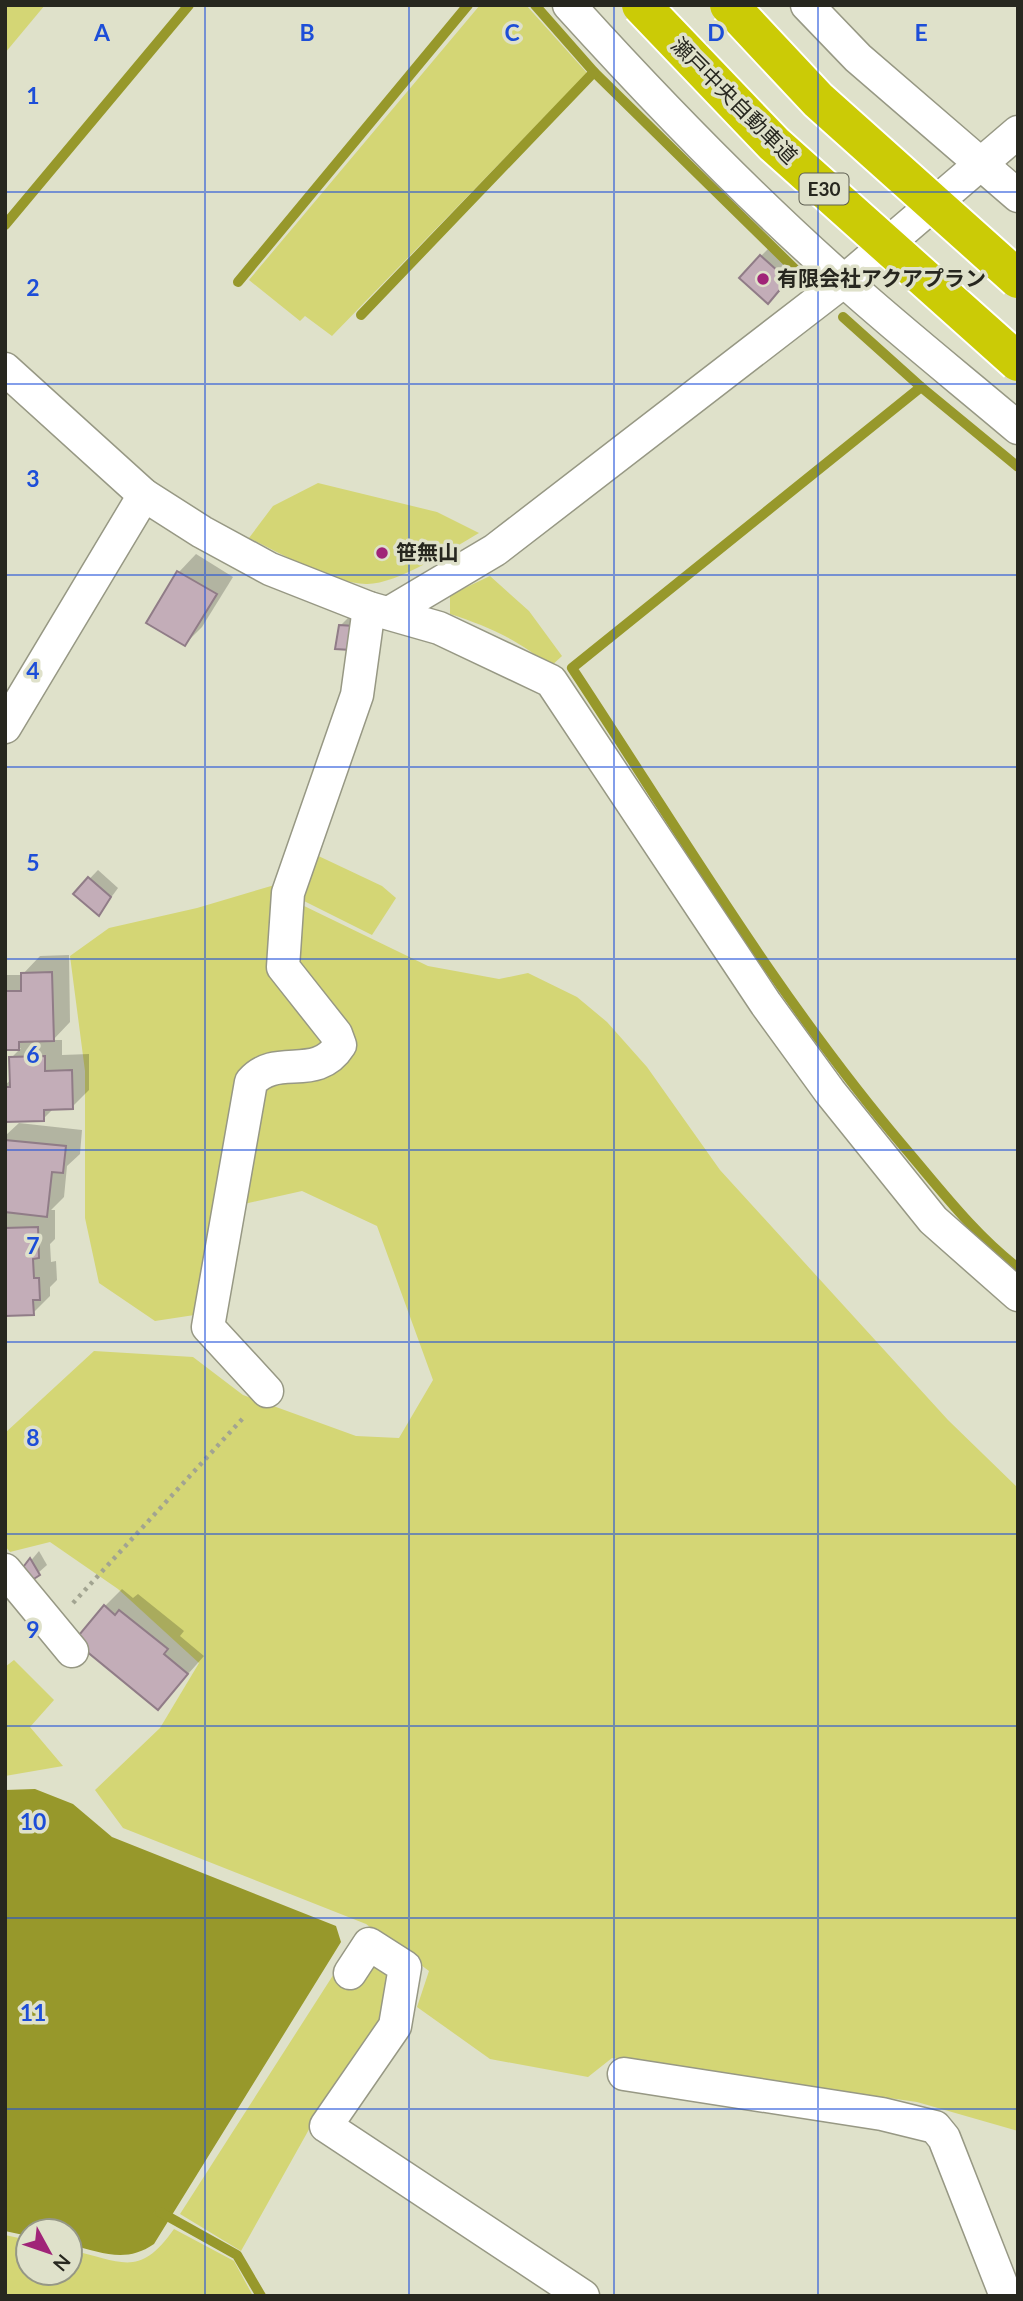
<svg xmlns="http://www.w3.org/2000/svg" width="1023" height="2301" font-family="Lato,'Noto Sans JP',sans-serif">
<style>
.green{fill:#d4d675}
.water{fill:#97982b}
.shadow{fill:#0003}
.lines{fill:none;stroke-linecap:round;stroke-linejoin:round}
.stream{stroke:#97982b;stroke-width:10}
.building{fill:#c3adb8;stroke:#907c87;stroke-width:2}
.minor-casing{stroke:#979884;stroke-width:35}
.path{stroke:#a2a491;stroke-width:4.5;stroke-dasharray:3.5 5;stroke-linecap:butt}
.minor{stroke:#fff;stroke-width:32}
.motorway-bridge-casing{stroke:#fff;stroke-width:42;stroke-linecap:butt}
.motorway-bridge{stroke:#cbcb06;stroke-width:38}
.grid{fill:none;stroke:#1d4ed8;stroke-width:2;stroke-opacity:0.55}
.poi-dot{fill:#a02478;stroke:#dfe1ca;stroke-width:2.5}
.labels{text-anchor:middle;stroke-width:7;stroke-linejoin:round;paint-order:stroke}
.shield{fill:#dfe1ca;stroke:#5e5f52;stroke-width:2}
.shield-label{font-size:19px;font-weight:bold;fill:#27271f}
.street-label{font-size:21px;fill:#27271f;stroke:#dfe1ca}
.poi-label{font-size:21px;font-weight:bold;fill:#27271f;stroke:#dfe1ca;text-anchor:start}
.grid-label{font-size:23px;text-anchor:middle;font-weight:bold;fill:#1d4ed8;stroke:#dfe1ca;stroke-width:7;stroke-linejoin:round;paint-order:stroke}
</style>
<rect width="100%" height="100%" fill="#dfe1ca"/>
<g class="green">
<polygon points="5,5 45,5 5,53"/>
<polygon points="480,5 526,5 587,73 332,336 305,316 300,321 249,280"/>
<path d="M318 483 437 512 479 533C453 548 396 585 366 584 332 583 280 553 249 538L273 506Z"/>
<path d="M490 576 529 611 562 656 550 667C520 640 487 626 450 614V595Z"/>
<polygon points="310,852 382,886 396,898 372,935 300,899"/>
<polygon points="278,884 275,925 329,1036 315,1057 263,1061 201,1314 155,1321 99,1283 85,1218 85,1071 70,956 109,928 197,908"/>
<path d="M300 904 428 966 499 979 528 973 577 997 607 1022 647 1067 720 1170 948 1420 1018 1488V2131L917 2102 612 2058 588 2077 490 2059 417 2007 429 1971 366 1924 123 1828 95 1790 160 1728 199 1663 118 1589 50 1542 10 1552 5 1546V1433L94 1351 193 1357 243 1395 356 1436 399 1438 433 1380 377 1226 302 1191 235 1206 264 1080C295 1077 333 1082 350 1053L299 965Z"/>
<polygon points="14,1660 54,1700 30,1727 63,1766 5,1776 5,1667"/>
<polygon points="355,1941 392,1975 386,2017 312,2124 241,2251 180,2214"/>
<path d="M174 2229 234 2261 253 2296H5V2235L28 2240V2273H70V2250C122 2261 139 2279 174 2229Z"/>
</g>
<path class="water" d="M35 1789 73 1804 112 1837 336 1926 341 1942 154 2244C125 2264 102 2252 70 2245V2231H28V2236L5 2231V1790Z"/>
<g class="shadow">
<polygon points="769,248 795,271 776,293 761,256"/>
<polygon points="196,554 233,577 202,627 185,644 148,623 179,572"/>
<polygon points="349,617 361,618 359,640 340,626"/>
<polygon points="98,870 118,888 99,914 75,894"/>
<polygon points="69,955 70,1022 53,1040 62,1040 62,1055 89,1054 89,1090 72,1107 54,1108 43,1119 5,1120 5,1085 12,1079 11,1058 21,1048 5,1048 5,975 22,975 40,956"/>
<polygon points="19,1123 82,1130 80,1154 67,1166 64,1197 51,1210 55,1210 55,1239 50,1244 51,1262 56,1261 57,1280 50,1287 50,1296 33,1313 5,1314 5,1136"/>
<polygon points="39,1551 47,1565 38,1573 23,1570"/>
<polygon points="122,1589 133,1598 138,1594 184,1631 180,1636 204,1656 158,1708 105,1606"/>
</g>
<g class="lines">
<g class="stream">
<polyline points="535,5 594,72 803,277"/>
<polyline points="5,225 189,5"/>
<polyline points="238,282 468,5"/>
<polyline points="361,315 594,72"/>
<polyline points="843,317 921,387 1018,467"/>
<path d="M921 387 572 668C679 830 779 1000 905 1148 940 1189 974 1234 1018 1268"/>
<polyline points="160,2212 237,2255 261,2296"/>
</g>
</g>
<g class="building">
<polygon points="760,255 788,280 768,304 739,278"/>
<polygon points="177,571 217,594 185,646 146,623"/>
<polygon points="339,625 354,626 351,650 335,649"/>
<polygon points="88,877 111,897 99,916 73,894"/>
<polygon points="52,972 54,1041 19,1042 19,1050 5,1050 5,991 21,991 21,973"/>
<polygon points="45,1056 45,1071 72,1070 73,1109 44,1110 44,1121 5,1122 5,1087 10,1087 9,1057"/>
<polygon points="5,1140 66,1146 63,1173 52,1172 47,1217 5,1212"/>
<polygon points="38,1227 39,1258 33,1259 34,1278 39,1278 40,1300 33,1300 34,1315 5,1316 5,1228"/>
<polygon points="30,1558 40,1575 29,1582 21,1570"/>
<polygon points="104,1605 115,1615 119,1610 168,1649 164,1654 188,1674 158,1710 74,1641"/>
</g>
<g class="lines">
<g class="minor-casing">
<g id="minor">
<path d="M569 5C656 101 746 194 843 280 900 331 960 379 1018 428"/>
<polyline points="807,5 858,58 1018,196"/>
<polyline points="5,369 144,495 202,532 270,569 369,608 439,628 551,681 766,1004 830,1092 933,1220 1018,1295"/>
<polyline points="389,613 495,550 844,281 1018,132"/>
<polyline points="5,727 144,495"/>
<path d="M267 1391 208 1327 251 1082C277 1052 316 1083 340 1045L336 1034 283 967 288 893 357 695 369 608"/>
<polyline points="5,1570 72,1651"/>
<polyline points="350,1973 369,1944 405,1967 395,2026 326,2126 583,2296"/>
<polyline points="624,2074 882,2114 935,2127 944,2138 1006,2296"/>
</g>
</g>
<polyline class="path" points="73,1603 245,1416"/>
<use href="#minor" class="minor"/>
<g class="motorway-bridge-casing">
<g id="motorway-bridge">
<polyline points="641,5 774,144 1018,362"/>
<polyline points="729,5 818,100 1018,279"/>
</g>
</g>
<use href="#motorway-bridge" class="motorway-bridge"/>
</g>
<path class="grid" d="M205 5V2296M409 5V2296M614 5V2296M818 5V2296M5 192H1018M5 384H1018M5 575H1018M5 767H1018M5 959H1018M5 1150H1018M5 1342H1018M5 1534H1018M5 1726H1018M5 1918H1018M5 2109H1018"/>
<g class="poi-dot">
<circle cx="763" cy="279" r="7"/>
<circle cx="382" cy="553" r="7"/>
</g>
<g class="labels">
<rect class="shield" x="799.5" y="173.5" width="49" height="31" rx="5"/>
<g class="shield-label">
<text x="824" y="196">E30</text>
</g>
<g class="street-label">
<text transform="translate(734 101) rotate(45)" y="7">瀬戸中央自動車道</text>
</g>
<g class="poi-label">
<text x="777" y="286">有限会社アクアプラン</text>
<text x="396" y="560">笹無山</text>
</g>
</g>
<g class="grid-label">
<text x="102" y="41">A</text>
<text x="307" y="41">B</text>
<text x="512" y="41">C</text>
<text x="716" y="41">D</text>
<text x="921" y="41">E</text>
<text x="33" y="104">1</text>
<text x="33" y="296">2</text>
<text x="33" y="487">3</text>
<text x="33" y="679">4</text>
<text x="33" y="871">5</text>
<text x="33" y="1063">6</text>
<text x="33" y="1254">7</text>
<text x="33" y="1446">8</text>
<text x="33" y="1638">9</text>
<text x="33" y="1830">10</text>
<text x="33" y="2021">11</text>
</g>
<rect width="1023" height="2301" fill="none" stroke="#27271f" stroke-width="14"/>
<g transform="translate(49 2252) rotate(130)"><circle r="33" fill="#dfe1ca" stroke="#959786" stroke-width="2"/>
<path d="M0-5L12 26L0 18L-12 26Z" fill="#a02478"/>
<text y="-10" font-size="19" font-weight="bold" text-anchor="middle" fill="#27271f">N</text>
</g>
</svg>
